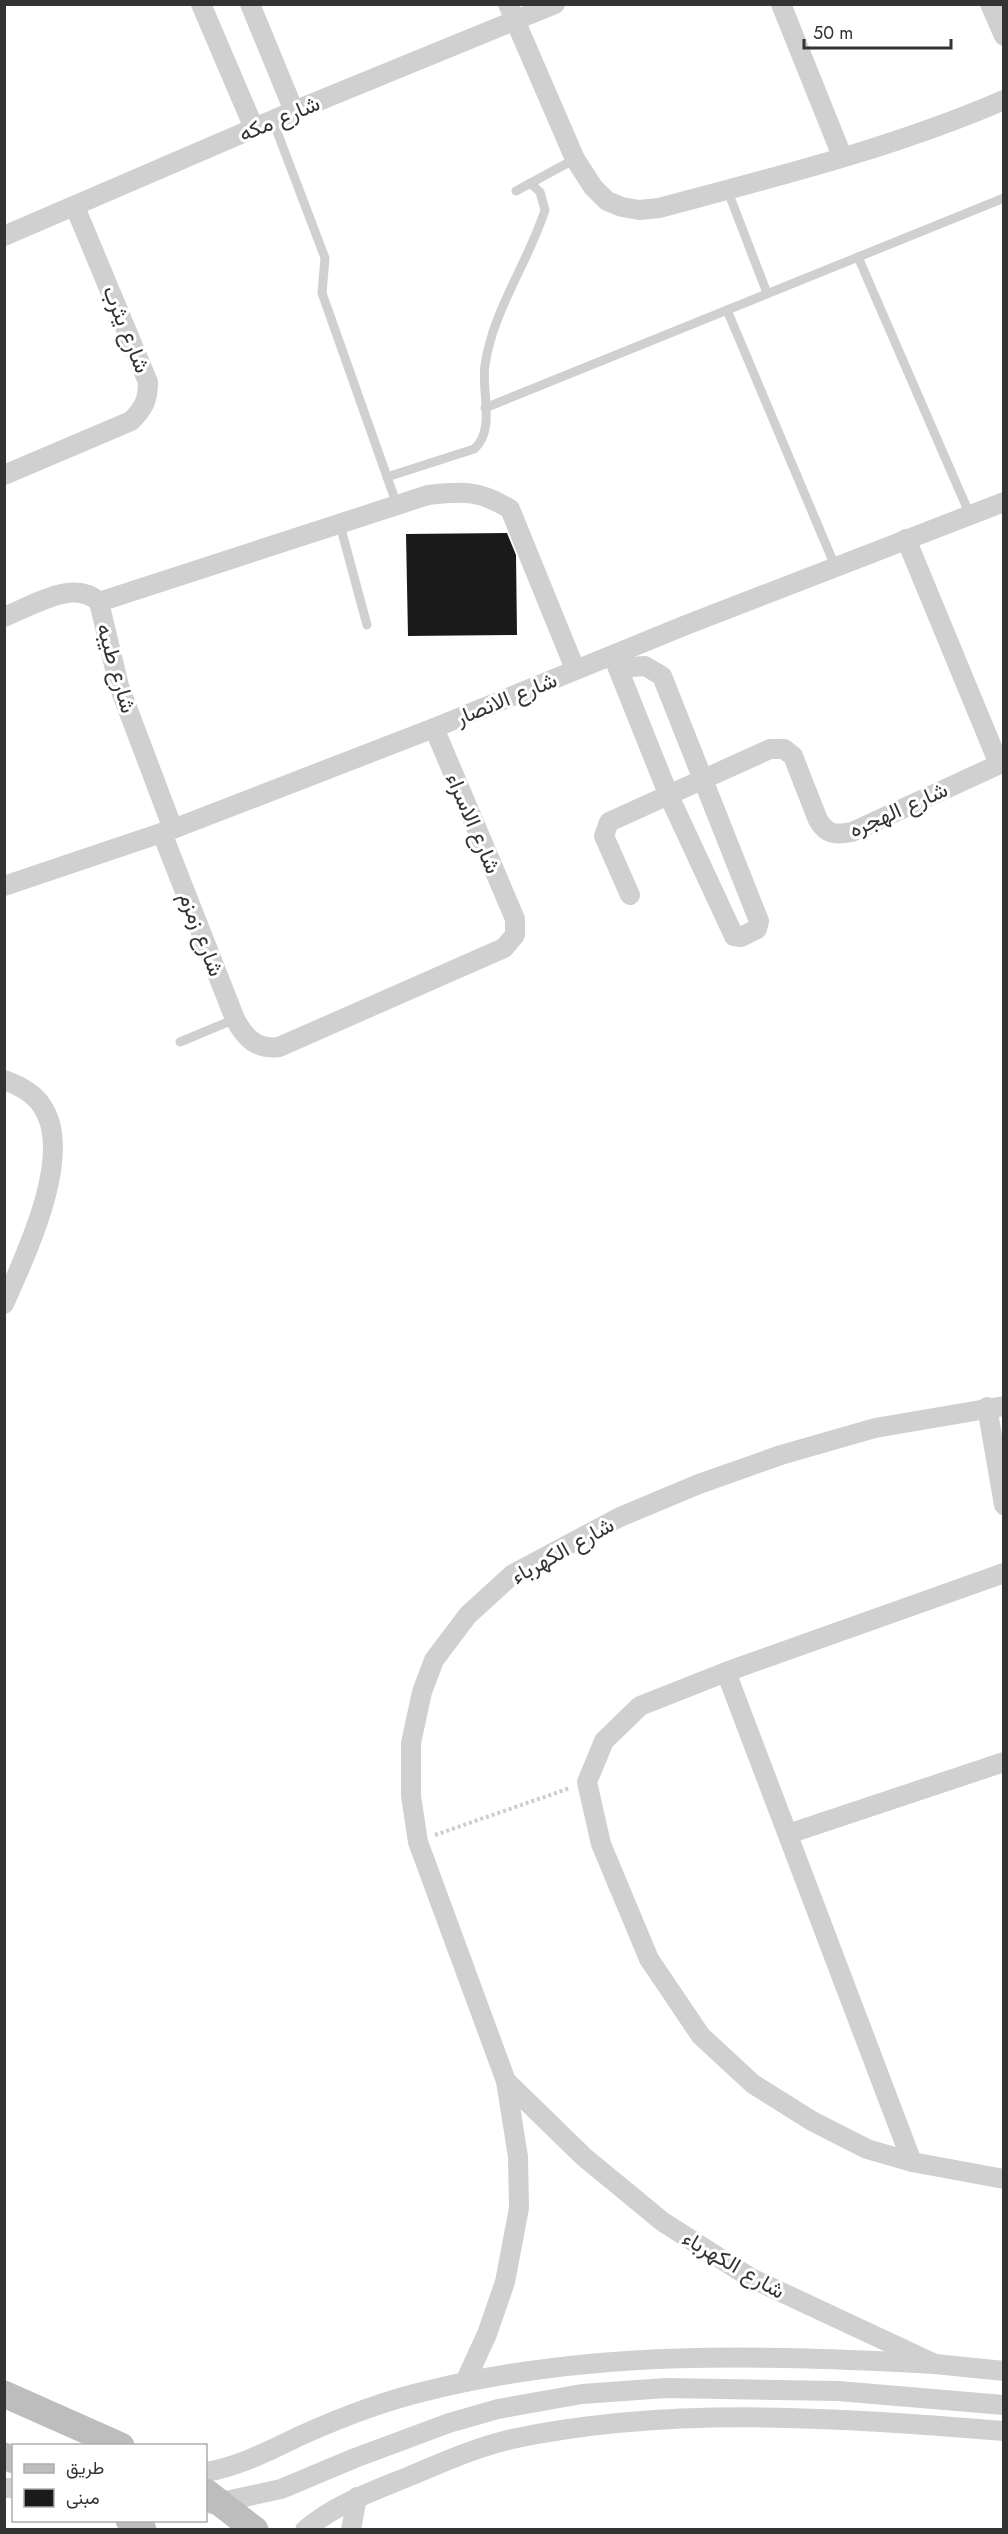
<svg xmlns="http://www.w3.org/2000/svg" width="1008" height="2534" font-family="Jost,Vazirmatn,sans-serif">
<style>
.building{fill:#1a1a1a}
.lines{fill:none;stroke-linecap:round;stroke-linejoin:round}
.path{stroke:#cdcdcd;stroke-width:4;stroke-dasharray:3 3;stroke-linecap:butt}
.lane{stroke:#d0d0d0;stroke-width:9}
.street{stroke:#d0d0d0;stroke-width:20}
.secondary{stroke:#bdbdbd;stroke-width:27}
.labels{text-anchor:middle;stroke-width:6;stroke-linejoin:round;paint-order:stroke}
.street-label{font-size:22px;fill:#333;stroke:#fff}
</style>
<rect width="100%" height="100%" fill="#fff"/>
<polygon class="building" points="507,533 516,555 517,635 408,636 406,534"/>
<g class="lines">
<polyline class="path" points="435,1835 570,1788"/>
<g class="lane">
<polyline points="273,121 325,258 322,293 397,505"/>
<polyline points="727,189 767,293"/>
<polyline points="516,191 575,159"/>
<polyline points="858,257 970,515"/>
<polyline points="727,310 835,566"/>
<polyline points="485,408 1004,198"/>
<path d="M387 477 474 449C496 430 481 391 485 365 493 310 528 263 545 210L540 192 530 183"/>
<polyline points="340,525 367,625"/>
<polyline points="180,1042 235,1019"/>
</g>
<g class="street">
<polyline points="201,4 254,128"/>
<polyline points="250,4 294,111"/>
<path d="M508 4 575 159 593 187 607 201 622 207 639 210 659 208C775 177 893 148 1004 100"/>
<polyline points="781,4 842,156"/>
<polyline points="990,4 1004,36"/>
<polyline points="4,236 294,111 555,4"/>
<path d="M4 475 131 421C144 408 148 400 148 382L75 207"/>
<polyline points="906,539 999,764"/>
<path d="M99 602 428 495C463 491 479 490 510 509L575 669"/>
<path d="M4 617C32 606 74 578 99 602L119 686 173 829"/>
<polyline points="613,656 669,796 734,936 741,937 757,929 759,921 662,676 645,666 618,668"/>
<path d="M162 833 235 1019C245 1038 257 1050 279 1047L504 948 515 935V919L434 728"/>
<polyline points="4,886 173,829 434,728 686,625 1004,502"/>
<path d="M630 895 604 836 609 822 770 749H784L793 756 818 820C827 835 835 835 852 832L1004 762"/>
<path d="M4 1080C18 1085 34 1093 42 1106 75 1154 25 1256 4 1304"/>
<polyline points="987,1407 1004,1505"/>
<polyline points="1004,1573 726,1672 640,1706 604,1741 587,1782 601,1844 649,1959 701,2036 753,2084 812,2121 867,2149 912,2162 1004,2179"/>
<polyline points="726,1672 912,2162"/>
<polyline points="788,1834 1004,1762"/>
<polyline points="506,2081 584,2157 663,2222 751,2278 935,2364 1004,2371"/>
<polyline points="465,2382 487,2334 505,2282 519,2208 518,2157 506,2081 418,1842 411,1796 411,1743 422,1692 434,1660 468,1615 513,1574 620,1517 699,1484 781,1455 875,1428 1004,1406"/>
<path d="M206 2472C241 2466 270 2450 302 2435 342 2417 384 2401 426 2391 594 2349 764 2355 935 2364"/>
<polyline points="4,2488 14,2488"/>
<polyline points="212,2504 281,2489 355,2458 449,2423 498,2409 582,2394 666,2388 838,2391 1004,2405"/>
<path d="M305 2530C336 2504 373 2491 410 2476 443 2462 477 2447 512 2439 673 2405 841 2418 1004 2431"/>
<polyline points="351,2530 357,2497"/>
</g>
<g class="secondary">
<polyline points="4,2394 121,2446"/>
<polyline points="4,2456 14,2460"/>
<polyline points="206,2492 255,2530"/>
<polyline points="129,2520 143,2530"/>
</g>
</g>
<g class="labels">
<g class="street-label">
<text transform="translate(279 118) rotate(-23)" y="8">شارع مكه</text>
<text transform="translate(127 329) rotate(68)" y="8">شارع يثرب</text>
<text transform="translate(117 668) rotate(74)" y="8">شارع طيبه</text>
<text transform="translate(506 698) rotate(-22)" y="8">شارع الانصار</text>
<text transform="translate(898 809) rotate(-24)" y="8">شارع الهجره</text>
<text transform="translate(474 823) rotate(67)" y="8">شارع الاسراء</text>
<text transform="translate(202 934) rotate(69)" y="8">شارع زمزم</text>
<text transform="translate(562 1550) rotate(-29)" y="8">شارع الكهرباء</text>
<text transform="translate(734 2264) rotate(30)" y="8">شارع الكهرباء</text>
</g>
</g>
<rect width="1008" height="2534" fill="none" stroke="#333333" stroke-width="12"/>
<rect x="12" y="2444" width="195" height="78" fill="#ffffff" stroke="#adadad" stroke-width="1.5"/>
<rect x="24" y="2464" width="30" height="9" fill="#bdbdbd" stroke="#adadad" stroke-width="1.5"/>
<text x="66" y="2474" font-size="18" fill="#333333">طريق</text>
<rect x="24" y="2489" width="30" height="18" fill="#1a1a1a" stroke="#adadad" stroke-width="1.5"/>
<text x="66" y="2504" font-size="18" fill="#333333">مبنى</text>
<path d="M804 39v9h147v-9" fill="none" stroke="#333333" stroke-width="3"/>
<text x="813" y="39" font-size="18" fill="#333333" stroke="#ffffff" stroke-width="4.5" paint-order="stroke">50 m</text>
</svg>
